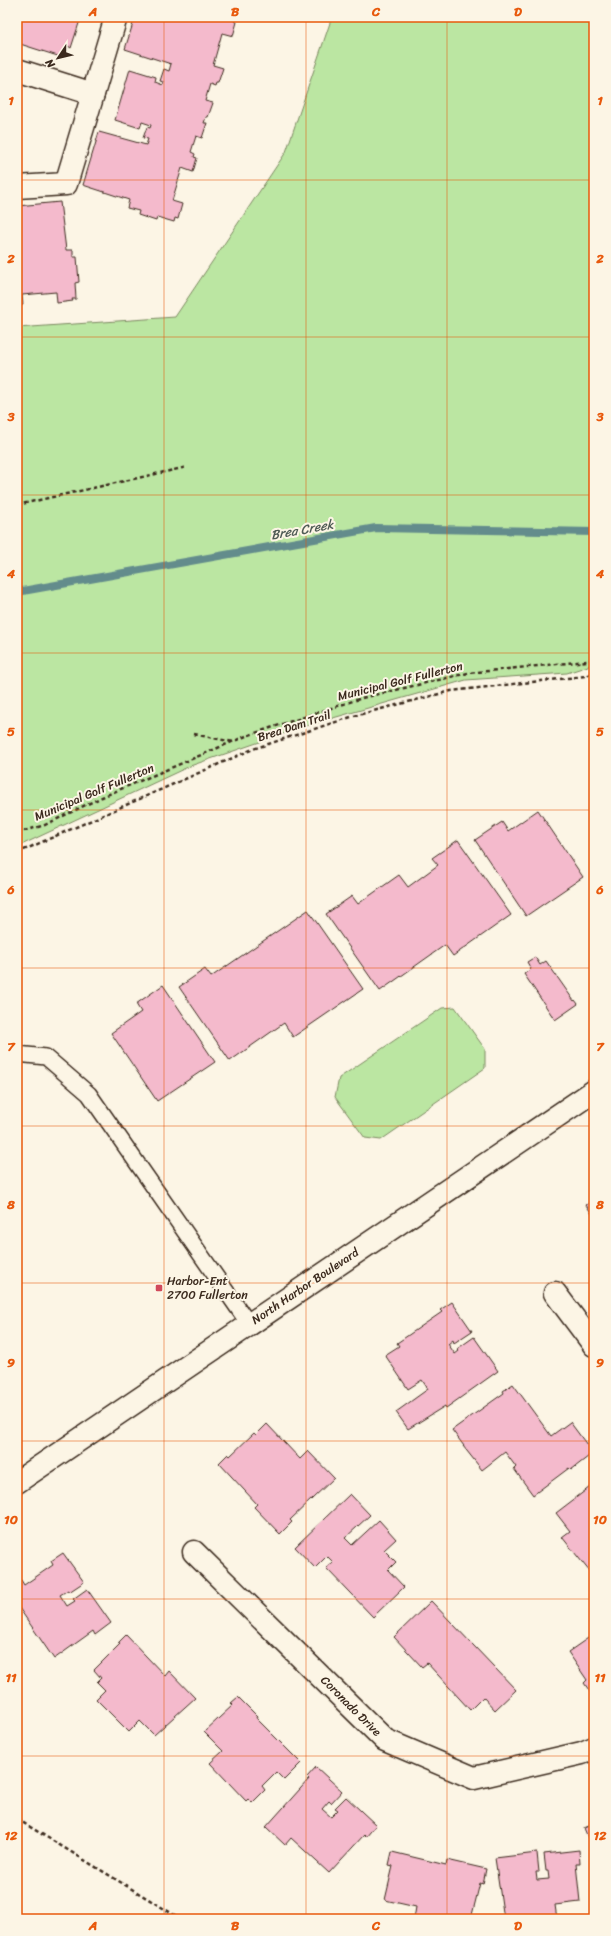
<svg xmlns="http://www.w3.org/2000/svg" width="611" height="1936" font-family="Sriracha,sans-serif">
<style>
.green{fill:#bbe6a2;stroke:#7b8860}
.lines{fill:none;stroke-linecap:round;stroke-linejoin:round}
.stream{stroke:#638c8c;stroke-width:8}
.building{fill:#f4bacc;stroke:#3b2a1e}
.service-casing{stroke:#3b2a1e;stroke-width:18}
.minor-casing{stroke:#3b2a1e;stroke-width:25}
.primary-casing{stroke:#3b2a1e;stroke-width:25}
.path{stroke:#3b2a1e;stroke-width:2.5;stroke-dasharray:4 3;stroke-linecap:butt}
.service{stroke:#fcf5e5;stroke-width:15}
.minor{stroke:#fcf5e5;stroke-width:22}
.primary{stroke:#fcf5e5;stroke-width:22}
.grid{fill:none;stroke:#e8590c;stroke-width:1;stroke-opacity:0.55}
.poi-dot{fill:#d1495b;stroke:#fcf5e5;stroke-width:1.5}
.labels{text-anchor:middle;stroke-width:4;stroke-linejoin:round;paint-order:stroke}
.street-label{font-size:12px;fill:#3b2a1e;stroke:#fcf5e5}
.poi-label{font-size:12px;fill:#3b2a1e;stroke:#fcf5e5;text-anchor:start}
.water-label{font-size:13px;font-style:italic;fill:#4f5b55;stroke:#fcf5e5}
.neatline{fill:none;stroke:#e8590c;stroke-width:1.5}
.grid-label{font-size:13px;text-anchor:middle;font-weight:bold;fill:#e8590c}
</style>
<rect width="100%" height="100%" fill="#fcf5e5"/>
<filter id="ink" filterUnits="userSpaceOnUse"><feTurbulence type="fractalNoise" baseFrequency=".025" numOctaves="2"/><feDisplacementMap in="SourceGraphic" scale="8" xChannelSelector="R" yChannelSelector="G"/><feConvolveMatrix kernelMatrix="1 2 1 2 8 2 1 2 1" color-interpolation-filters="sRGB"/></filter>
<g filter="url(#ink)">
<g class="green">
<polygon points="332,17 594,17 594,664 567,673 466,680 312,724 190,766 17,847 17,328 175,317 286,152"/>
<polygon points="455,1007 485,1049 485,1068 381,1140 365,1138 335,1097 339,1078 442,1008"/>
</g>
<g class="lines">
<polyline class="stream" points="17,592 376,528 594,532"/>
</g>
<g class="building">
<polygon points="19,17 81,17 71,48 68,46 64,58 17,43 17,24"/>
<polygon points="135,17 235,17 234,21 237,22 233,36 222,33 213,65 223,68 218,83 216,83 215,86 210,84 205,101 213,103 208,117 206,117 204,123 207,123 202,138 196,136 191,152 195,154 194,157 197,158 193,172 182,168 172,201 182,204 178,219 175,218 174,222 157,217 156,221 138,215 139,211 127,208 129,200 83,185 99,132 146,145 148,139 143,138 147,127 150,128 151,125 142,122 140,128 115,120 130,69 156,77 155,82 163,85 164,82 160,81 164,69 169,71 171,64 125,49"/>
<polygon points="60,202 66,250 73,250 73,257 77,257 79,282 75,283 76,299 72,299 73,301 57,303 56,292 22,295 23,305 17,305 17,206"/>
<polygon points="538,810 583,877 526,916 475,840 502,822 508,831"/>
<polygon points="458,840 511,915 453,956 445,945 380,991 326,914 352,896 358,904 399,875 408,887 438,865 432,858"/>
<polygon points="308,910 363,989 293,1037 284,1023 230,1061 179,987 205,969 211,977"/>
<polygon points="535,957 540,965 546,961 574,1001 575,1000 578,1004 555,1020 524,974 531,969 527,962"/>
<polygon points="163,985 215,1062 157,1101 111,1033 141,1012 136,1004"/>
<polygon points="594,1200 594,1217 586,1205"/>
<polygon points="452,1302 472,1331 454,1343 453,1340 448,1344 455,1354 459,1351 457,1349 474,1337 498,1371 446,1408 445,1406 408,1429 396,1412 428,1389 422,1380 408,1389 385,1355 399,1346 397,1343 442,1312 440,1310"/>
<polygon points="513,1384 551,1436 570,1422 593,1453 571,1470 569,1468 533,1495 514,1469 516,1467 505,1452 482,1470 463,1446 464,1446 452,1430 504,1393 503,1391"/>
<polygon points="267,1424 300,1459 308,1451 334,1478 290,1520 292,1522 280,1534 254,1507 257,1504 219,1463 228,1454 230,1456 254,1433 256,1435"/>
<polygon points="594,1484 594,1577 562,1537 570,1531 556,1513"/>
<polygon points="350,1494 370,1515 345,1538 352,1545 379,1520 396,1539 384,1550 396,1562 388,1570 404,1587 373,1617 326,1568 333,1562 327,1556 315,1568 295,1547"/>
<polygon points="63,1553 84,1582 69,1592 68,1590 60,1595 67,1606 75,1601 73,1599 87,1589 111,1623 95,1635 93,1631 54,1659 17,1605 17,1583 21,1580 24,1585 53,1565 51,1561"/>
<polygon points="431,1601 516,1690 495,1710 483,1697 470,1710 427,1663 422,1667 394,1637"/>
<polygon points="594,1634 594,1691 591,1693 584,1683 587,1680 568,1652"/>
<polygon points="126,1635 165,1676 169,1671 195,1698 154,1735 140,1721 129,1732 96,1699 105,1690 97,1682 101,1678 94,1670 120,1644 118,1643"/>
<polygon points="238,1697 257,1716 256,1718 301,1763 284,1780 276,1772 262,1786 265,1790 252,1803 248,1799 246,1801 210,1763 223,1751 204,1732 233,1705 231,1703"/>
<polygon points="316,1767 342,1791 331,1803 329,1801 322,1809 331,1817 338,1810 335,1808 346,1797 376,1825 366,1837 364,1835 329,1873 291,1838 285,1845 266,1827 309,1779 307,1777"/>
<polygon points="594,1824 594,1852 584,1828"/>
<polygon points="579,1850 580,1864 576,1864 580,1902 555,1905 557,1919 504,1919 495,1858 537,1853 539,1872 536,1872 537,1880 549,1879 548,1871 546,1871 544,1854"/>
<polygon points="392,1852 446,1865 447,1860 486,1869 483,1884 480,1883 471,1919 414,1919 416,1907 385,1900 393,1866 389,1865"/>
</g>
<g class="lines">
<g class="service-casing">
<polyline id="service" points="17,1054 46,1057 89,1094 249,1324"/>
</g>
<g class="minor-casing">
<g id="minor">
<polyline points="17,70 93,94 66,184 17,187"/>
<polyline points="93,94 116,17"/>
<polyline points="555,1293 594,1345"/>
<polyline points="194,1552 385,1740 474,1778 582,1753 594,1748"/>
</g>
</g>
<g class="primary-casing">
<polyline id="primary" points="17,1482 594,1091"/>
</g>
<g class="path">
<polyline points="17,505 187,467"/>
<polyline points="194,734 233,742"/>
<polyline points="17,833 45,825 102,797 246,736 362,698 468,673 587,661 594,658"/>
<polyline points="17,853 253,749 354,716 451,691 586,676 594,673"/>
<polyline points="17,1819 181,1919"/>
</g>
<use href="#service" class="service"/>
<use href="#minor" class="minor"/>
<use href="#primary" class="primary"/>
</g>
</g>
<path class="grid" d="M164 17V1919M306 17V1919M447 17V1919M17 180H594M17 337H594M17 495H594M17 653H594M17 810H594M17 968H594M17 1126H594M17 1283H594M17 1441H594M17 1599H594M17 1756H594"/>
<rect class="poi-dot" x="155" y="1284" width="8" height="8" rx="2"/>
<g class="labels">
<g class="street-label">
<text transform="translate(400 681) rotate(-14)" y="4">Municipal Golf Fullerton</text>
<text transform="translate(294 726) rotate(-18)" y="4">Brea Dam Trail</text>
<text transform="translate(94 792) rotate(-23)" y="4">Municipal Golf Fullerton</text>
<text transform="translate(305 1286) rotate(-34)" y="4">North Harbor Boulevard</text>
<text transform="translate(351 1706) rotate(45)" y="4">Coronado Drive</text>
</g>
<g class="poi-label">
<text x="167" y="1285">Harbor-Ent<tspan x="167" dy="14">2700 Fullerton</tspan></text>
</g>
<g class="water-label">
<text transform="translate(302 529) rotate(-10)" y="5">Brea Creek</text>
</g>
</g>
<rect width="611" height="1936" fill="none" stroke="#fcf5e5" stroke-width="44"/>
<g transform="translate(58 58) rotate(235)" stroke="#fcf5e5" stroke-width="3" paint-order="stroke">
<path d="M0-3L7 15L0 10L-7 15Z" fill="#3b2a1e"/>
<text y="-6" font-size="11" font-weight="bold" text-anchor="middle" fill="#3b2a1e">N</text>
</g>
<rect x="22" y="22" width="567" height="1892" class="neatline"/>
<g class="grid-label">
<text x="93" y="16">A</text>
<text x="235" y="16">B</text>
<text x="376" y="16">C</text>
<text x="518" y="16">D</text>
<text x="11" y="105">1</text>
<text x="600" y="105">1</text>
<text x="11" y="263">2</text>
<text x="600" y="263">2</text>
<text x="11" y="421">3</text>
<text x="600" y="421">3</text>
<text x="11" y="578">4</text>
<text x="600" y="578">4</text>
<text x="11" y="736">5</text>
<text x="600" y="736">5</text>
<text x="11" y="894">6</text>
<text x="600" y="894">6</text>
<text x="11" y="1051">7</text>
<text x="600" y="1051">7</text>
<text x="11" y="1209">8</text>
<text x="600" y="1209">8</text>
<text x="11" y="1367">9</text>
<text x="600" y="1367">9</text>
<text x="11" y="1524">10</text>
<text x="600" y="1524">10</text>
<text x="11" y="1682">11</text>
<text x="600" y="1682">11</text>
<text x="11" y="1840">12</text>
<text x="600" y="1840">12</text>
<text x="93" y="1930">A</text>
<text x="235" y="1930">B</text>
<text x="376" y="1930">C</text>
<text x="518" y="1930">D</text>
</g>
</svg>
